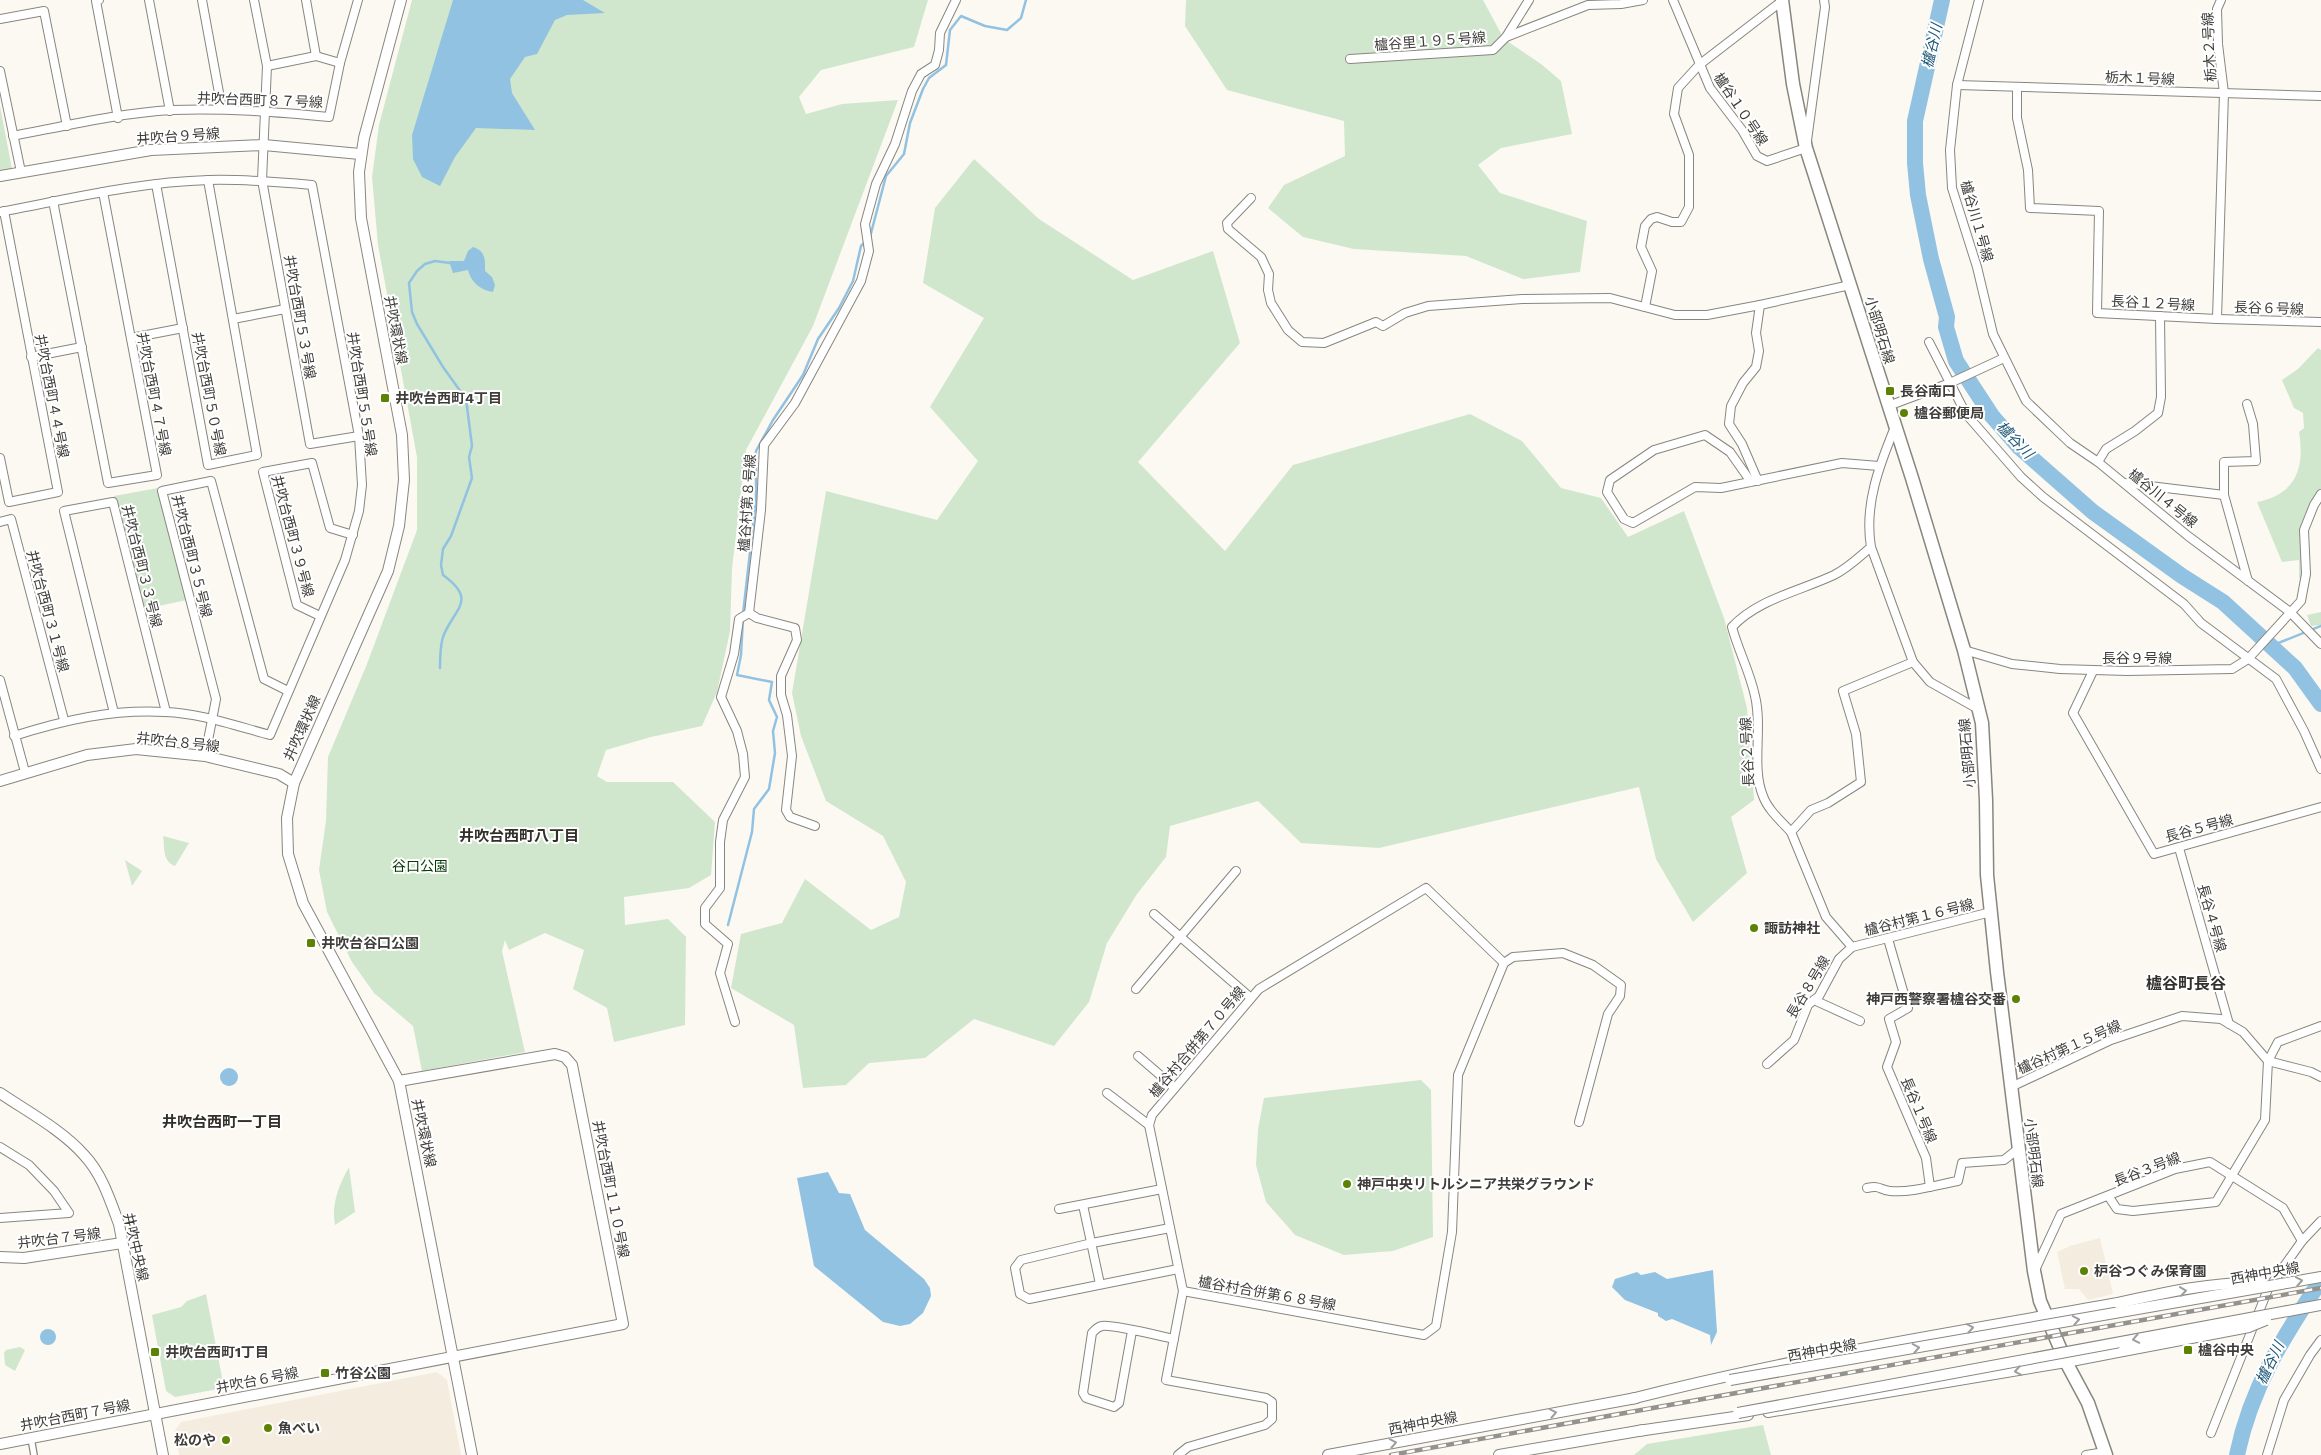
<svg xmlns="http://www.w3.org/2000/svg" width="2321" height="1455" font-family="'Work Sans','Noto Sans JP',sans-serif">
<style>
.built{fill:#f4eddf}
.green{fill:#d0e7ce}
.water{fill:#92c2e2}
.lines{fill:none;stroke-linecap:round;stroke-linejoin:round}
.stream{stroke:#92c2e2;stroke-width:2.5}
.river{stroke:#92c2e2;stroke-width:16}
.pedestrian-casing{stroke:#89867f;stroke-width:8}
.minor-casing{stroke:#89867f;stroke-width:10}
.tertiary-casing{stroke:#89867f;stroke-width:12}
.primary-casing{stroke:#89867f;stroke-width:15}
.pedestrian{stroke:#fff;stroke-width:5.5}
.minor{stroke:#fff;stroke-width:8}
.tertiary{stroke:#fff;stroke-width:10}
.primary{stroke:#fff;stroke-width:12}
.rail-casing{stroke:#94928d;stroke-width:4.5}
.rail{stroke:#fff;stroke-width:2.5;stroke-dasharray:8;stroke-linecap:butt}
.tertiary-bridge-casing{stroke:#89867f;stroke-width:12;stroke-linecap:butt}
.tertiary-bridge{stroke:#fff;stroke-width:10}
.oneway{stroke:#9e9e9c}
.poi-dot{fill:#5b8203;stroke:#fff;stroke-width:2}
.labels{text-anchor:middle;stroke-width:4;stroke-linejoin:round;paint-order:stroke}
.street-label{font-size:14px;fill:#3e3d3a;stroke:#fff}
.poi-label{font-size:14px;font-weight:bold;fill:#3e3d3a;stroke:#fff;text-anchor:start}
.park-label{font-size:14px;fill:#033a05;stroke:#fff}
.water-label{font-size:15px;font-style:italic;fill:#205978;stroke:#fff}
.neighbourhood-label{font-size:15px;font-weight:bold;fill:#33302b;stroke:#fff}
.quarter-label{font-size:16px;font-weight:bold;fill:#33302b;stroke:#fff}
</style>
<rect width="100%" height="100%" fill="#fcf9f2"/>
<g class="built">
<polygon points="2100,1238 2113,1294 2088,1300 2079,1289 2065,1289 2057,1252 2070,1246"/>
<polygon points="437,1372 447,1380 461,1455 179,1455 175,1430 181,1422"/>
</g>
<g class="green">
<polygon points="412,0 928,0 914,47 821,70 799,97 806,114 842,104 898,100 813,326 746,450 732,569 730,631 717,692 702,726 651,737 606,750 597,776 607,782 673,782 715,822 711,875 689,888 624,897 625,925 668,919 686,937 685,1025 614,1042 607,1008 573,989 584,950 545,933 509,950 505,940 502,951 525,1052 422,1071 413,1026 374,993 352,962 327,912 319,870 326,821 328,757 367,664 417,530 417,457 378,245 372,177 379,125"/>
<polygon points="1186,0 1483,0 1504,39 1541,64 1561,81 1572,134 1501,148 1478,165 1500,193 1587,221 1580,272 1523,279 1466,256 1354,249 1303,237 1268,208 1284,185 1345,156 1344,121 1227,90 1185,26"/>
<polygon points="0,106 12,169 0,171"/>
<polygon points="974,159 1039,219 1133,280 1213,251 1240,343 1138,462 1225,551 1293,465 1470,414 1522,441 1561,488 1601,498 1628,537 1684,511 1724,618 1747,708 1754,800 1731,817 1747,873 1693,922 1656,859 1639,787 1379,848 1301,843 1258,801 1170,826 1166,857 1137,894 1107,943 1089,1002 1054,1046 974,1019 925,1058 869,1063 846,1085 803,1088 794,1025 731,988 741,934 782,923 805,879 871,930 899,917 906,882 883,836 826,801 801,736 792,693 826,491 937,520 978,461 930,407 984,318 923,283 935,208"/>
<path d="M2318 348 2321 350V491C2293 519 2304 541 2303 576L2299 578V560L2282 562 2257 502C2296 494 2305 469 2299 432L2304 428 2303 413 2294 408 2282 380 2298 369Z"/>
<polygon points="158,488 187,600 144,609 114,496"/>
<polygon points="2321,612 2321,625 2311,626 2307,615"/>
<path d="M163 836 189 843 175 866C162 861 165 848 163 836Z"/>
<polygon points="125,860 142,871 132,886"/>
<polygon points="1421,1080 1431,1090 1433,1237 1393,1251 1344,1255 1295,1235 1266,1202 1256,1165 1258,1129 1264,1098"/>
<path d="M349 1167 355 1212 335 1225C331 1204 339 1185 349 1167Z"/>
<polygon points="206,1294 224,1388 175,1397 166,1391 152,1315 181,1307 187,1301"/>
<polygon points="20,1347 25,1350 15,1371 5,1365 4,1353 6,1350"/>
<polygon points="1763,1425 1771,1455 1634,1455 1647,1444"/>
</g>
<g class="water">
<polygon points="453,0 583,0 605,13 567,15 555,20 537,54 525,57 510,79 512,93 535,130 476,128 455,157 440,186 422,177 413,159 412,135"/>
<path d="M473 247C486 251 485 260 485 271L492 277 495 285 493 292C480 290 471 282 468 270L453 273 449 261H464L468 251Z"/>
<circle cx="229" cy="1077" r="9"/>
<polygon points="828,1172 839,1193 850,1194 865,1230 924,1279 930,1288 931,1296 923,1313 910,1324 900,1326 883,1322 814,1266 797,1178"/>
<polygon points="1713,1270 1717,1332 1711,1345 1710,1335 1672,1319 1666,1321 1658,1316 1658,1313 1625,1300 1612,1287 1615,1279 1637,1272 1641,1275 1655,1272 1667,1279"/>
<circle cx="48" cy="1337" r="8"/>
</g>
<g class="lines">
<g class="stream">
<polyline points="870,237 886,176 904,154 910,123 923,89 929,78 946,65 950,30 961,16 985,26 1007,30 1021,18 1026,0"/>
<polyline points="743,614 756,499 756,451 773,420 803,375 818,339 839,308 853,281 861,246 866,241"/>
<polyline points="2271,646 2321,626"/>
<path d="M440 668C440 657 440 647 443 637 453 609 479 601 443 575L441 565 443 549 451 536 472 478 469 457 472 446 466 399 443 367 417 324 412 312 409 283 417 271 425 264 435 261 450 263"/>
<polyline points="728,925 752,832 754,809 769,789 775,753 773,731 777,717 769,700 772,682 737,675 741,655 743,619"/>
</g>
<g class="river">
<polyline points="1942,0 1915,121 1915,163 1918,195 1931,259 1947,317 1946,327 1956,361 1992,416 2019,447 2093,512 2182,576 2223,602 2295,668 2321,704"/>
<path d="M2237 1455C2251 1387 2284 1336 2321 1280"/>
</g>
<g class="pedestrian-casing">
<polyline id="pedestrian" points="31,1438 34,1455"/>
</g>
<g class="minor-casing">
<g id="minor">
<polyline points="99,0 96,1 118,118"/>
<polyline points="149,0 170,111"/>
<polyline points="202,0 222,109"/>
<polyline points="254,0 267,66 262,180 310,444 359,436"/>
<polyline points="306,0 316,56 340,63"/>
<polyline points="1673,0 1710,88 1742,130 1757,156 1767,161 1806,148 1825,7 1824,0"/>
<polyline points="1979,0 1957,85 1950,150 1952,188 1977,267 1993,334 2026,401 2070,443 2098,462 2188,536 2290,612 2321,644"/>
<polyline points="0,19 44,11 67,126"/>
<polyline points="1506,37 1588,5 1621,4 1643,0"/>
<polyline points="1350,59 1493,50 1506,37 1529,0"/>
<polyline points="267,66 316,56"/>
<polyline points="0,71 21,172"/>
<polyline points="1957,85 2321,96"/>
<polyline points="2017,87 2017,118 2028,170 2030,208 2099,211 2097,313 2217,319 2224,93 2218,44 2217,9 2221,0"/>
<path d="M13 136C65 126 119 113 172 110 225 108 276 112 329 117L340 63 358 0"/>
<polyline points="156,184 208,465 257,455 208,180"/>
<polyline points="1251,198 1227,223 1228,229 1261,257 1269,274 1268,290 1271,303 1288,330 1302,342 1324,343 1376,322 1383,326 1405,313 1428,306 1522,299 1610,298 1675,315 1707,315 1760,305"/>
<polyline points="53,201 108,483 157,475 103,192"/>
<path d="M0 212C69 199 138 182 209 180 243 179 278 182 312 185L359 436 362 485 359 511 345 560 270 735C236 726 200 713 165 712 113 709 64 720 14 736"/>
<polyline points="1645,307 1652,271 1641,247 1645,226 1651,219 1657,217 1672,222 1681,222 1689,207 1689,155 1674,114 1678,88 1699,65 1782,1"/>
<polyline points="233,319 285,309"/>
<polyline points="2217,319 2321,322"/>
<polyline points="131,338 183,328"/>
<polyline points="1929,342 1966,414 2021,477 2043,497 2184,604 2201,623 2276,679 2304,731 2321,769"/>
<polyline points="31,357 82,347"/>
<polyline points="2247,404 2253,424 2256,461 2224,462 2224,495 2248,581"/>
<polyline points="1888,406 1950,383 2004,358"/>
<polyline points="0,458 9,502 58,492 4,211"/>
<polyline points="2098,462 2106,449 2135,431 2158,413 2161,397 2160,316"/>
<polyline points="1758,481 1742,444 1729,424 1731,406 1743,383 1756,367 1759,351 1756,333 1760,305 1850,285"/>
<polyline points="1751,482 1730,452 1705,435 1654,450 1610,480 1607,492 1624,519 1633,523 1695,487 1721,488 1842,463 1879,466"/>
<polyline points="2125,483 2224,495"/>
<polyline points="0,522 11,519 64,720"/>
<path d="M1871 547C1859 557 1848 568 1834 575 1800 591 1758 599 1732 627 1738 650 1750 672 1755 696 1763 728 1751 767 1763 796 1768 810 1781 821 1791 832L1811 810 1828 803 1861 782 1856 734 1843 691 1913 662 1871 547C1864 505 1879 466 1895 427"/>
<polyline points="749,613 757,618 795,628 797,640 781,676 781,695 787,715 792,756 786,810 790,817 815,826"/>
<polyline points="320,616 297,605 263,472 312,463 330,528 353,535"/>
<polyline points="1964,650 2012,664 2060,669 2127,671 2232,669 2248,659 2301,601 2306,574 2304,530 2314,505 2321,494"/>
<polyline points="1913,662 1930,682 1978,709"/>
<polyline points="2093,671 2073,713 2154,854 2321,807"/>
<polyline points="0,680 25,772"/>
<polyline points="114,713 64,511 113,502 166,712"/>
<polyline points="205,756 216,699 162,491 211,481 264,679 288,691"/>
<polyline points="1791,832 1826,917 1852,947"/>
<polyline points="2179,848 2229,1024"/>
<polyline points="1154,914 1251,998"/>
<polyline points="1888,939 1908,1008 1889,1019 1896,1042 1887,1067 1926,1158 1930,1187"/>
<polyline points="1136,989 1236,871"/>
<polyline points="1814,1000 1860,1021"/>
<polyline points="735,1022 720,973 728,944 705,924 705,908 720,888 720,842 723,820 745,777 743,754 737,731 721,697 734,654 739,619 749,613 761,510 764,445 795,403 861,281 869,251 865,224 876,184 895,144 912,91 921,74 935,65 939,50 940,33 956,0"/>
<polyline points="1138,1056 1174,1087"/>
<polyline points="1767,1064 1794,1040 1808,1005 1819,996 1839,959 1852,947 1991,912"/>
<polyline points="2011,1087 2111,1040 2182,1016 2221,1019 2243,1032 2268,1061 2311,1072 2321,1077"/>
<polyline points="1107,1093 1149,1125"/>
<polyline points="0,1147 29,1165 54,1191 69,1213 0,1218"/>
<path d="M1867 1188C1881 1185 1879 1190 1890 1191 1911 1193 1937 1185 1958 1181L1962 1163 2004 1160 2018 1149"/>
<polyline points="2109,1197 2117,1209 2133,1211 2216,1202 2265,1120 2268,1061 2278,1042 2321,1026"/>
<polyline points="1083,1205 1100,1284"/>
<polyline points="1059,1209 1162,1189"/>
<polyline points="1170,1228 1092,1243 1021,1260 1015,1268 1020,1294 1029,1299 1178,1269"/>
<polyline points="2035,1270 2061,1214 2175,1169 2210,1162 2283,1208 2302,1241"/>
<polyline points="1183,1291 1424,1335 1436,1326 1452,1232 1458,1075 1504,963 1513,957 1563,953 1593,965 1621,985 1620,996 1608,1014 1579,1122"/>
<path d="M1132 1331 1119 1403 1114 1407 1086 1398 1083 1393 1092 1333C1095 1330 1097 1327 1102 1326 1112 1324 1160 1336 1174 1339"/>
<polyline points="2211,1433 2268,1289 2302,1241 2321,1221"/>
<polyline points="1178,1455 1188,1447 1265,1425 1272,1419 1272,1402 1266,1398 1166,1380 1183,1291 1149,1125 1152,1115 1259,989 1426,888 1504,963"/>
<polyline points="2086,1455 2105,1452"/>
<polyline points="2267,1455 2284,1400 2310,1355 2321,1340"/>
</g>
</g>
<g class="tertiary-casing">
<g id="tertiary">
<polyline points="401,0 364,138 359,172 361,218 402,435 404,480 399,526 388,571 294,783 287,818 288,854 303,903 399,1081 472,1455"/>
<polyline points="0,176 151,150 264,145 360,154"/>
<polyline points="0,781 87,755 136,749 205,756 279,774 294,783"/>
<path d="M0 1093C28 1112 62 1130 84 1155 102 1174 110 1200 119 1224L163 1455"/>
<polyline points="0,1257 24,1258 122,1243"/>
<polyline points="2281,1284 2321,1277"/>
<polyline points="2288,1311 2321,1305"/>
<path d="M1631 1399C1791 1358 1955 1332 2118 1303"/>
<polyline points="1768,1412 2066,1362 2123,1351"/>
<polyline points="1638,1431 1748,1415"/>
<polyline points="0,1444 623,1324 572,1065 565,1057 555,1054 399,1081"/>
<polyline points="1328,1455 1636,1398"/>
<polyline points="1499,1455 1644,1430"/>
</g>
</g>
<g class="primary-casing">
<polyline id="primary" points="1782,0 1793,84 1806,148 1912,478 1964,650 1982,723 1986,800 1987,875 1997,972 2034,1271 2040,1301 2066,1362 2088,1403 2106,1455"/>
</g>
<use href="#pedestrian" class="pedestrian"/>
<use href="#minor" class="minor"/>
<use href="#tertiary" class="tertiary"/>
<use href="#primary" class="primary"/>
<g class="rail-casing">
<polyline id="rail" points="1391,1455 2321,1288"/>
</g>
<use href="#rail" class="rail"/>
<g class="tertiary-bridge-casing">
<g id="tertiary-bridge">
<path d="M2118 1303C2163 1293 2216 1281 2262 1283"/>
<polyline points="2123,1351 2249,1327 2266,1320"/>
<polyline points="1730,1380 2281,1284"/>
<polyline points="1738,1413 2288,1311"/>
</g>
</g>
<use href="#tertiary-bridge" class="tertiary-bridge"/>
</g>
<defs><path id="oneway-chevron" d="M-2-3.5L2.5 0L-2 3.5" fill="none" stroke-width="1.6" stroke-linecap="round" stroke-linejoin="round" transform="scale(1.25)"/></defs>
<g class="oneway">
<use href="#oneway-chevron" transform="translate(2299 1281) rotate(-10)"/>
<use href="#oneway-chevron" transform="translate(2183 1291) rotate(-8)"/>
<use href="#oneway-chevron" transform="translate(2076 1320) rotate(-10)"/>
<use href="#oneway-chevron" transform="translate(1970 1328) rotate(-10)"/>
<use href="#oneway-chevron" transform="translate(2136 1339) rotate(169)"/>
<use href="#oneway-chevron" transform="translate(1916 1348) rotate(-10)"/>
<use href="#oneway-chevron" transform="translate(2018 1371) rotate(170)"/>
<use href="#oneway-chevron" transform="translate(1553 1413) rotate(-11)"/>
<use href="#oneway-chevron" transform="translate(1393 1443) rotate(-11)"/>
</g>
<g class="poi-dot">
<rect x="1885" y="386" width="10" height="10" rx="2.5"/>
<rect x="380" y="393" width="10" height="10" rx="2.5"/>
<circle cx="1904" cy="413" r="5"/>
<circle cx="1754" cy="928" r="5"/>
<rect x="306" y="938" width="10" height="10" rx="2.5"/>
<circle cx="2016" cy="999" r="5"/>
<circle cx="1347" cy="1184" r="5"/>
<circle cx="2084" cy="1271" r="5"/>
<rect x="2183" y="1345" width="10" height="10" rx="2.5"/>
<rect x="150" y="1347" width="10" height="10" rx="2.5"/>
<rect x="320" y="1368" width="10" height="10" rx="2.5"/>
<circle cx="268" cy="1428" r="5"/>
<circle cx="226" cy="1440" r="5"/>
</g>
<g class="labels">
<g class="street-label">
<text transform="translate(1430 41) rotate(-4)" y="5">櫨谷里１９５号線</text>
<text transform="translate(2209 47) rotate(-93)" y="5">栃木２号線</text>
<text transform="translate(2140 78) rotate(2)" y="5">栃木１号線</text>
<text transform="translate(260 100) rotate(2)" y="5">井吹台西町８７号線</text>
<text transform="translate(1741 109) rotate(56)" y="5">櫨谷１０号線</text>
<text transform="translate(178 136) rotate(-4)" y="5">井吹台９号線</text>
<text transform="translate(1977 221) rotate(74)" y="5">櫨谷川１号線</text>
<text transform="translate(2153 303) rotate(3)" y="5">長谷１２号線</text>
<text transform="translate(2269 308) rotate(2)" y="5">長谷６号線</text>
<text transform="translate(300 317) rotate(80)" y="5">井吹台西町５３号線</text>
<text transform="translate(396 330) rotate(79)" y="5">井吹環状線</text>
<text transform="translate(1880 330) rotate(73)" y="5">小部明石線</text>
<text transform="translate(154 394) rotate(79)" y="5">井吹台西町４７号線</text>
<text transform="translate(209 394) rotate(79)" y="5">井吹台西町５０号線</text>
<text transform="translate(362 394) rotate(81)" y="5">井吹台西町５５号線</text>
<text transform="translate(52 396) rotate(79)" y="5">井吹台西町４４号線</text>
<text transform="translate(2163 498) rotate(39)" y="5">櫨谷川４号線</text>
<text transform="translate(747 503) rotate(-86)" y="5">櫨谷村第８号線</text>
<text transform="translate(293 536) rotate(75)" y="5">井吹台西町３９号線</text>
<text transform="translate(192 556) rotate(76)" y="5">井吹台西町３５号線</text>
<text transform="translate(142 566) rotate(76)" y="5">井吹台西町３３号線</text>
<text transform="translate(48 611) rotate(75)" y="5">井吹台西町３１号線</text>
<text x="2137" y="663">長谷９号線</text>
<text transform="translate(302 728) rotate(-66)" y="5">井吹環状線</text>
<text transform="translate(178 742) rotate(6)" y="5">井吹台８号線</text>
<text transform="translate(1747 752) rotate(-93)" y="5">長谷２号線</text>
<text transform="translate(1967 753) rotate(-95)" y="5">小部明石線</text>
<text transform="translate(2199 828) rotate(-15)" y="5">長谷５号線</text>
<text transform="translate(1919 917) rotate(-14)" y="5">櫨谷村第１６号線</text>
<text transform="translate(2212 918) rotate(74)" y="5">長谷４号線</text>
<text transform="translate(1808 987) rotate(-59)" y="5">長谷８号線</text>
<text transform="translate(1197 1042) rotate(-50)" y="5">櫨谷村合併第７０号線</text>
<text transform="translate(2069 1047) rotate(-24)" y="5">櫨谷村第１５号線</text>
<text transform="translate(1919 1110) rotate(67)" y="5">長谷１号線</text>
<text transform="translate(424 1133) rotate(78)" y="5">井吹環状線</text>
<text transform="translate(2034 1153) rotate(83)" y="5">小部明石線</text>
<text transform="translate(2147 1169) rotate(-21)" y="5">長谷３号線</text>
<text transform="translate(611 1189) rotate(79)" y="5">井吹台西町１１０号線</text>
<text transform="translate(59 1238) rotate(-7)" y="5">井吹台７号線</text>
<text transform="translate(136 1247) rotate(77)" y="5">井吹中央線</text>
<text transform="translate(2265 1273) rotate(-10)" y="5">西神中央線</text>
<text transform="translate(1267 1293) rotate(10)" y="5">櫨谷村合併第６８号線</text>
<text transform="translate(1822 1350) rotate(-10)" y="5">西神中央線</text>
<text transform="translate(257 1380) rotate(-11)" y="5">井吹台６号線</text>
<text transform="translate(75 1415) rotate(-11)" y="5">井吹台西町７号線</text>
<text transform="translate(1423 1423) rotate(-11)" y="5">西神中央線</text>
</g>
<g class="poi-label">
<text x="1900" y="396">長谷南口</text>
<text x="395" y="403">井吹台西町4丁目</text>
<text x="1914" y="418">櫨谷郵便局</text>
<text x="1764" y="933">諏訪神社</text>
<text x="321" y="948">井吹台谷口公園</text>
<text x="2006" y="1004" text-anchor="end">神戸西警察署櫨谷交番</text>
<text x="1357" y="1189">神戸中央リトルシニア共栄グラウンド</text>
<text x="2094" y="1276">枦谷つぐみ保育園</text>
<text x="2198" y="1355">櫨谷中央</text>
<text x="165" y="1357">井吹台西町1丁目</text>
<text x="335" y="1378">竹谷公園</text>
<text x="278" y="1433">魚べい</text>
<text x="216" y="1445" text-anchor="end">松のや</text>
</g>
<g class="park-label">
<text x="420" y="871">谷口公園</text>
</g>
<g class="water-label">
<text transform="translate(1932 46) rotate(-77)" y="5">櫨谷川</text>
<text transform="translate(2015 440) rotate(46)" y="5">櫨谷川</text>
<text transform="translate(2270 1363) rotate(-64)" y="5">櫨谷川</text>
</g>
<g class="neighbourhood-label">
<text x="519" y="841">井吹台西町八丁目</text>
<text x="222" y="1127">井吹台西町一丁目</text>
</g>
<g class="quarter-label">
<text x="2186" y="989">櫨谷町長谷</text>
</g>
</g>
</svg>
